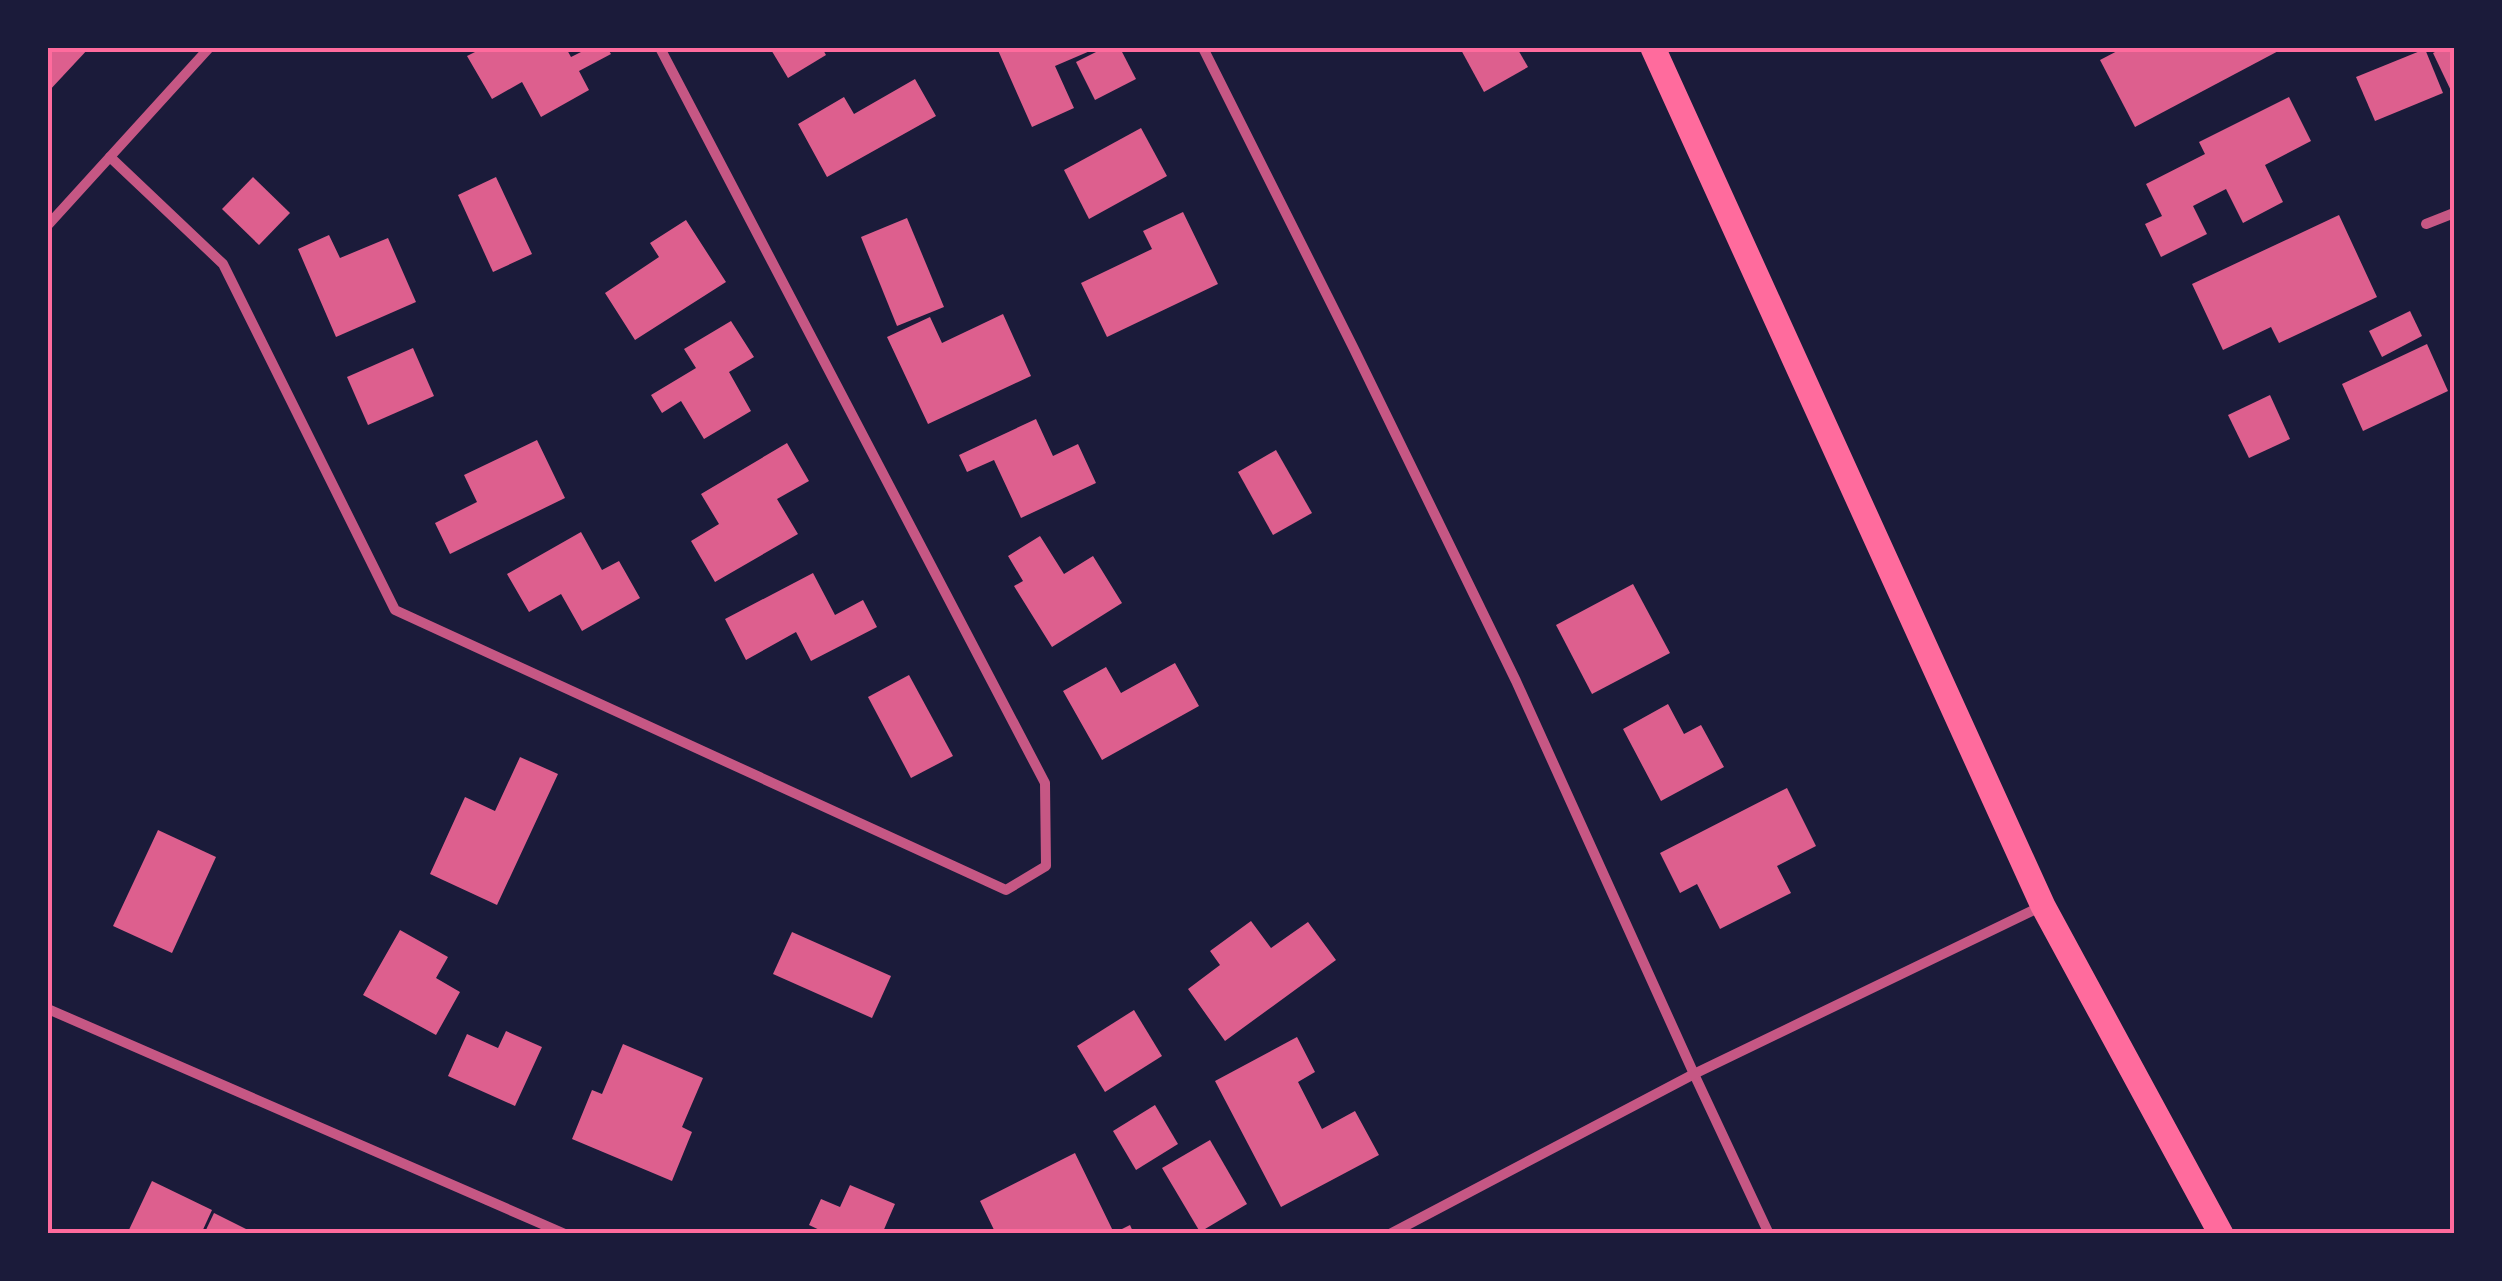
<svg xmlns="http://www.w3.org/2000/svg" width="2502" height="1281" font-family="'Roboto Condensed',sans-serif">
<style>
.building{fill:#dd5f8e}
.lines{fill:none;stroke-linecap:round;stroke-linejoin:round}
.minor{stroke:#c65784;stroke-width:10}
.primary{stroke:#ff6b9d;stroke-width:25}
.neatline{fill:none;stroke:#ff6b9d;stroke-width:4}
</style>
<rect width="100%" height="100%" fill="#1b1b3a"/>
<g class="building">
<polygon points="48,48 89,48 48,92"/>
<polygon points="483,48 566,48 571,57 589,48 607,48 611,54 579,71 589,90 541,117 522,82 492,99 467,56"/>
<polygon points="770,48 822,48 826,55 788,78"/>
<polygon points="997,48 1097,48 1055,66 1074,108 1032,127"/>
<polygon points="1104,48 1120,48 1136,79 1095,100 1076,62"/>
<polygon points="1460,48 1517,48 1528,67 1484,92"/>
<polygon points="2123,48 2284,48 2135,127 2100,60"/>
<polygon points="2443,48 2454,48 2454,97 2433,53"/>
<polygon points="2425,49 2443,93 2375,121 2356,77"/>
<polygon points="915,79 936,116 827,177 798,124 844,97 854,114"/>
<polygon points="2289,97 2311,141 2265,165 2283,202 2243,223 2226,189 2193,206 2207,234 2161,257 2145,224 2162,216 2146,184 2205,154 2199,142"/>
<polygon points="1141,128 1167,176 1089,219 1064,170"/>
<polygon points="253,177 290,213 259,245 222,209"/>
<polygon points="496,177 532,254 493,272 458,195"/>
<polygon points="1183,212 1218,284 1107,337 1081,283 1152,249 1143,231"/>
<polygon points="2339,215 2377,297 2279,343 2271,327 2223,350 2192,284"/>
<polygon points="907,218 944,307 897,326 861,237"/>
<polygon points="686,220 726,282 635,340 605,293 659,257 650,243"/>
<polygon points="329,235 340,258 388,238 416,302 336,337 298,249"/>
<polygon points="2410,311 2422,336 2382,357 2369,331"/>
<polygon points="1003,314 1031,376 928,424 887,337 930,317 942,343"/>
<polygon points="731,321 754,357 729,372 751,411 704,439 681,401 662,413 651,395 696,368 684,349"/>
<polygon points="2427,344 2448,391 2363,431 2342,384"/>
<polygon points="413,348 434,396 368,425 347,377"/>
<polygon points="2270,395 2290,439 2249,458 2228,415"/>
<polygon points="1036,419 1053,456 1078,444 1096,483 1021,518 994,460 967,472 959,455"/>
<polygon points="537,440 565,498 450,554 435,523 477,502 464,475"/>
<polygon points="787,443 809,481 777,499 798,534 715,582 691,541 719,524 701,494"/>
<polygon points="1276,450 1312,513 1273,535 1238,472"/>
<polygon points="581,532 602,570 619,561 640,598 582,631 561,594 529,612 507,574"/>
<polygon points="1040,536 1064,574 1093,556 1122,603 1052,647 1014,586 1023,581 1008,556"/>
<polygon points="813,573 835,615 863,600 877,627 811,661 796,632 746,660 725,619"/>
<polygon points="1633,584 1670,653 1592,694 1556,625"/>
<polygon points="1175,663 1199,706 1102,760 1063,691 1106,667 1121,693"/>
<polygon points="909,675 953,756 911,778 868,697"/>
<polygon points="1668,704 1684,734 1701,725 1724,767 1661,801 1623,729"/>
<polygon points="520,757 558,774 497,905 430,874 465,797 495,811"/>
<polygon points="1787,788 1816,846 1777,866 1791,893 1720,929 1697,884 1680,893 1660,853"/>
<polygon points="158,830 216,857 172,953 113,926"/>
<polygon points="1251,921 1271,948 1308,922 1336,960 1225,1041 1188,989 1220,965 1210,951"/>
<polygon points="400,930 448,957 436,978 460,992 436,1035 363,995"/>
<polygon points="792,932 891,976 872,1018 773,974"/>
<polygon points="1134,1010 1162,1056 1105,1092 1077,1046"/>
<polygon points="506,1031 542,1047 515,1106 448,1076 467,1034 498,1048"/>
<polygon points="1297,1037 1315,1072 1298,1082 1322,1129 1355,1111 1379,1155 1281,1207 1215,1081"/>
<polygon points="623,1044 703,1078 682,1127 692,1132 672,1181 572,1139 592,1090 602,1094"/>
<polygon points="1155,1105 1178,1144 1136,1170 1113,1131"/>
<polygon points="1210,1140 1247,1204 1200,1232 1162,1168"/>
<polygon points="1075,1153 1114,1233 1130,1225 1134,1234 996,1234 980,1201"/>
<polygon points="152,1181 212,1210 201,1234 127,1234"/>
<polygon points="850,1185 895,1204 882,1234 828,1234 809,1225 821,1199 840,1207"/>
<polygon points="214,1213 246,1229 243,1234 204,1234"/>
</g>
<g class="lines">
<g class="minor">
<polyline points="1203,48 1354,349 1516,681 1694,1074 1769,1234"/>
<polyline points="110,157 223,264 395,610 1006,890 1046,866 1045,783 660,48"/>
<polyline points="2426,224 2454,213"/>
<polyline points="48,225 209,48"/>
<polyline points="48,1009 565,1234"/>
<polyline points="1390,1234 1694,1074 2042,906"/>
</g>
<polyline class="primary" points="1653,48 2043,906 2221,1234"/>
</g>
<rect width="2502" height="1281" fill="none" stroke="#1b1b3a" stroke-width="100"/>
<rect x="50" y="50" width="2402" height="1181" class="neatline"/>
</svg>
